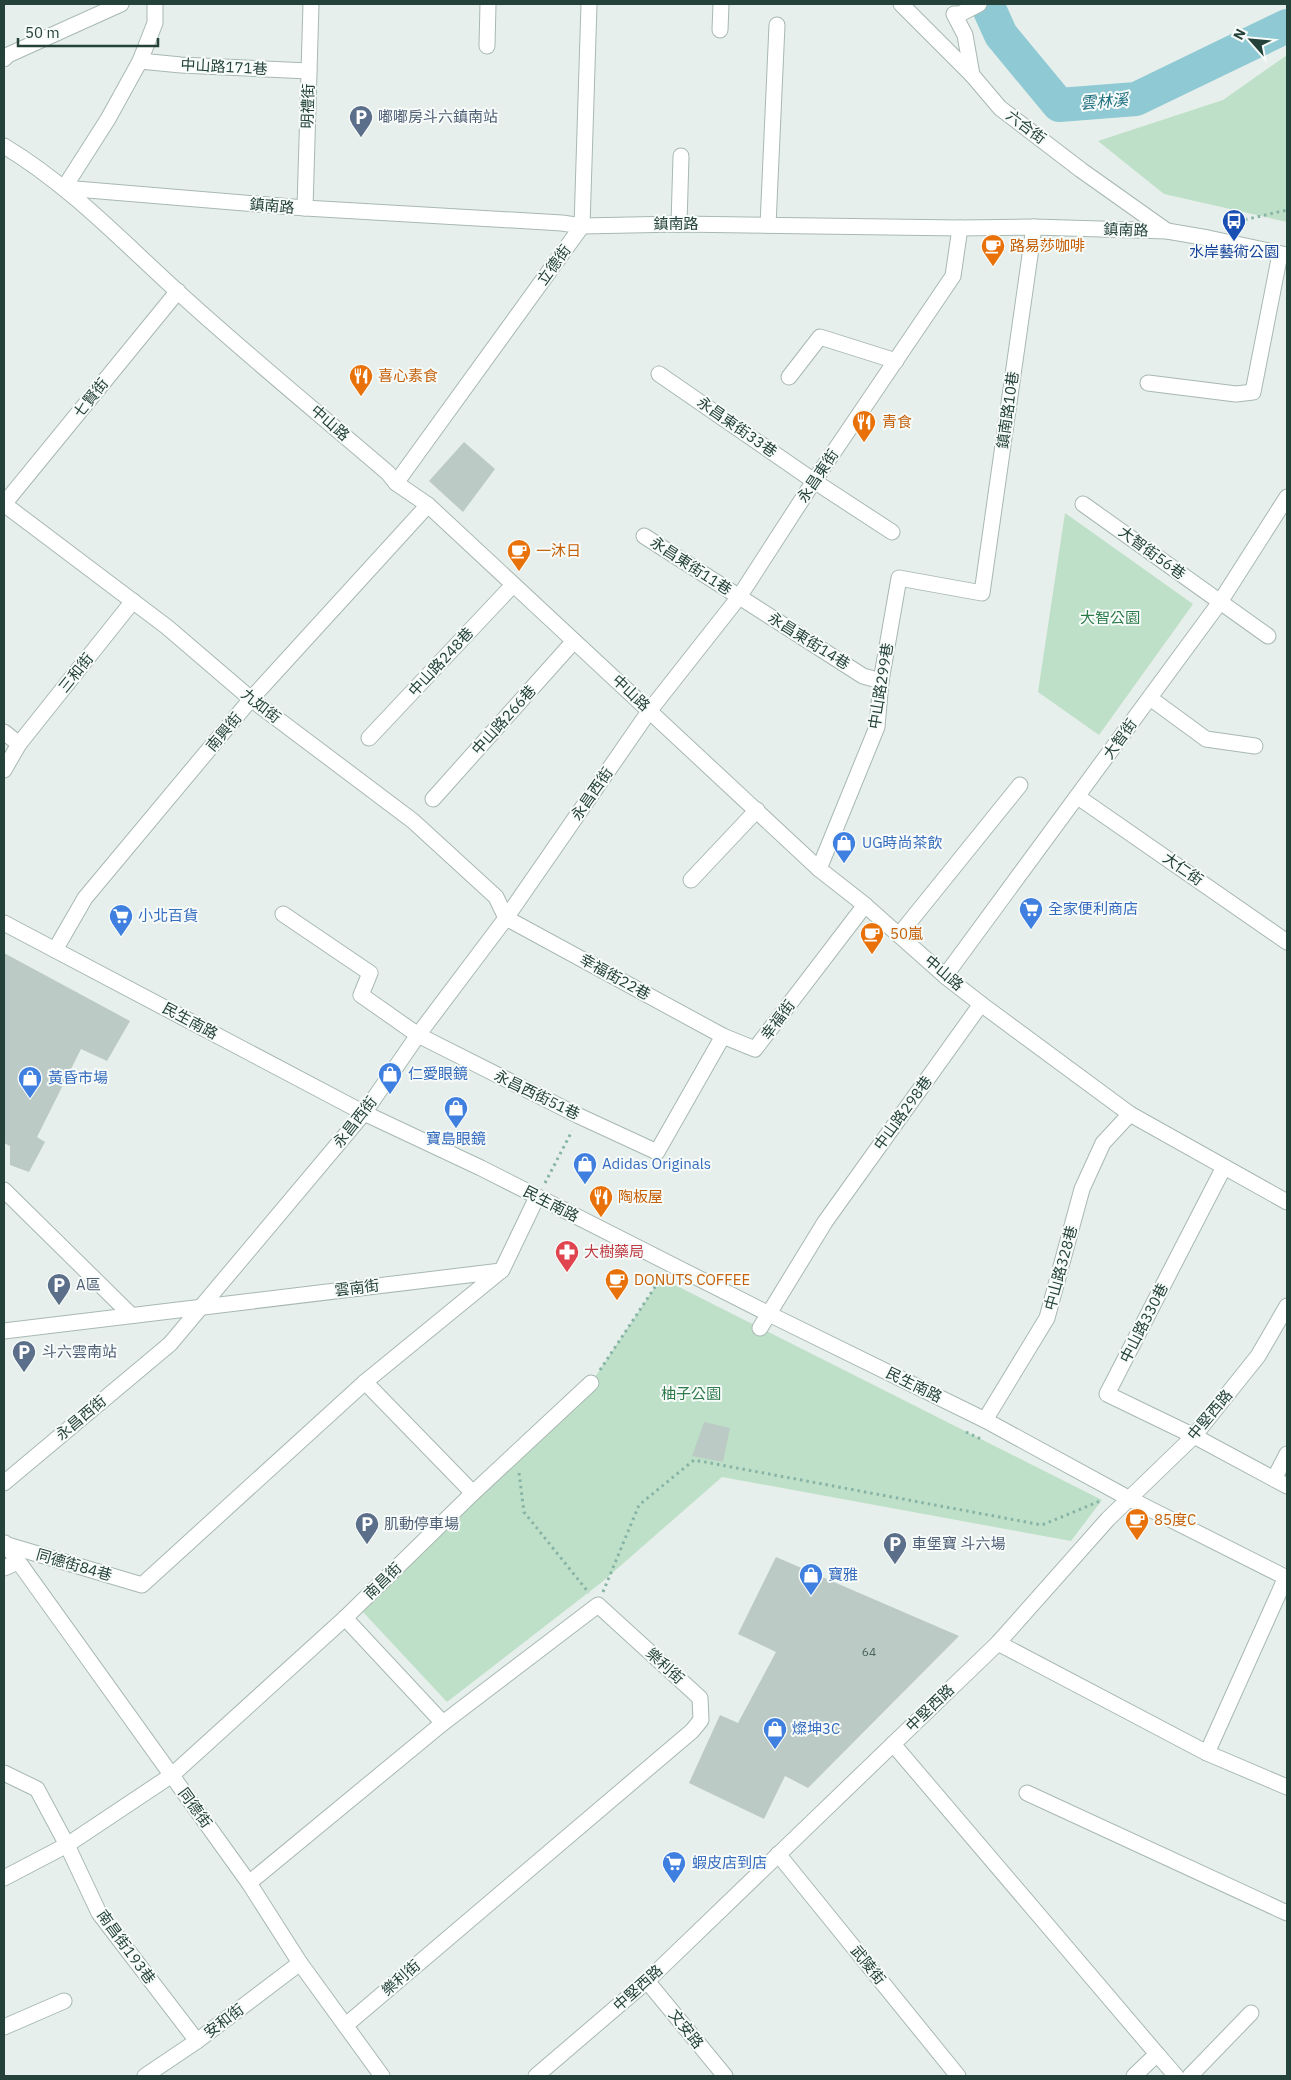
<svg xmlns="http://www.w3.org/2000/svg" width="1291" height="2080" font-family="'IBM Plex Sans','Noto Sans TC',sans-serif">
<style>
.green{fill:#bfe0c8}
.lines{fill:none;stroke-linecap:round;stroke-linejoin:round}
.river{stroke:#8ec9d4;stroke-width:34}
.building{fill:#bbcac4}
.minor-casing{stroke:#a8b8b2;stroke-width:17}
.path{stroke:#86b3a5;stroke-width:3;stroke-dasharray:2.5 4;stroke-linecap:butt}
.minor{stroke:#fff;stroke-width:15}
.labels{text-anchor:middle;stroke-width:4;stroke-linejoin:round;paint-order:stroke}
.number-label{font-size:12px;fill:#4a645c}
.street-label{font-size:15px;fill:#24423a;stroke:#f7fbf9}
.service-label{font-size:15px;fill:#4e5e75;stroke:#f7fbf9;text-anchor:start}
.food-label{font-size:15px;fill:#c56008;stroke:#f7fbf9;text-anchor:start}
.transit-label{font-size:15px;fill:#164399;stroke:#f7fbf9}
.park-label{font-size:15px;fill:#2d7a4b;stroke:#f7fbf9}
.shop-label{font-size:15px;fill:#366cbe;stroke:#f7fbf9;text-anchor:start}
.health-label{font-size:15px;fill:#be3a42;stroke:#f7fbf9;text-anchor:start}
.water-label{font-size:16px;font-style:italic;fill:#1c6f80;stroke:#f7fbf9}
</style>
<rect width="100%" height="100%" fill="#e6efeb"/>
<g class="green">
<polygon points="1287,55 1287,222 1164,194 1098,141 1223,100"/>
<polygon points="1065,513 1193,604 1099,735 1038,692"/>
<polygon points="661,1278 1102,1500 1071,1541 722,1477 602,1582 447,1702 363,1612 591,1383"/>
</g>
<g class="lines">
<polyline class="river" points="987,4 1001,35 1059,105 1136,99 1287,26"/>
</g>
<g class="building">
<polygon points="464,442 495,469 463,512 429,481"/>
<polygon points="4,953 130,1021 107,1061 81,1049 37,1137 45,1142 29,1172 10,1165 10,1146 4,1143"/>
<polygon points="704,1422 730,1428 723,1462 692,1456"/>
<polygon points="776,1557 959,1636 808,1788 785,1776 764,1819 689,1783 720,1715 738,1723 776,1652 738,1634"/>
</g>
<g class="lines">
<g class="minor-casing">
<g id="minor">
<polyline points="901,4 972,75 1000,108 1081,170 1167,231"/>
<polyline points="720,30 721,4"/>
<polyline points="487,46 488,4"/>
<polyline points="4,59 8,55 121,4"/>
<polyline points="140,61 155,23 155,4"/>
<polyline points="972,75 965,35 954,14 960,14 979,4"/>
<path d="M4 146C69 185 122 241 178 292 246 354 318 413 388 473L396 483 428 505 819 869 865 905 945 976 981 1004 1130 1114 1287 1202"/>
<polyline points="64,188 305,208 562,223 582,226 679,224 960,228 1034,227 1167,231 1208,238 1287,255"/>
<polyline points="64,188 108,119 140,61 181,65 309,71"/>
<polyline points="305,208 311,4"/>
<polyline points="679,224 681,156"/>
<polyline points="768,225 777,25"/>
<polyline points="659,374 814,481 892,532"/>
<polyline points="789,377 820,337 896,361"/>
<polyline points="1148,383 1236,394 1253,392 1280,254"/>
<polyline points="396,483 582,226 589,4"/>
<polyline points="4,504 167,627 251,699 413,821 496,897 506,918 723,1036"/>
<polyline points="4,504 178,291"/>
<polyline points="1083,504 1268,636"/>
<polyline points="644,536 863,676 881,681"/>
<polyline points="1150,698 1206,739 1255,746"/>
<polyline points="4,732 19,744"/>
<polyline points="369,738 513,585"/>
<polyline points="4,770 19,744 133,601"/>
<polyline points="1078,797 1287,942"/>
<polyline points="433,799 574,641"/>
<polyline points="819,869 877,727 881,681 899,578 982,593 1034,227"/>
<polyline points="691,880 757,810"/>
<polyline points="283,914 370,973 361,995 418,1035 579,1116 657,1152 723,1036 755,1049 865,905"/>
<polyline points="4,923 364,1113 481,1168 769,1314 985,1420 1130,1499 1287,1578"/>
<polyline points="899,935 1020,785"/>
<polyline points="55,950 85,898 251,699 428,505"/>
<polyline points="945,976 1220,602 1287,497"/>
<polyline points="1224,1167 1107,1394 1194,1436 1287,1486"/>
<polyline points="4,1190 131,1315"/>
<polyline points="760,1328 825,1222 981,1004"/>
<polyline points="4,1331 501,1271"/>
<polyline points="365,1382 473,1493"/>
<polyline points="985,1420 1047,1318 1082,1189 1103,1143 1130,1114"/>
<polyline points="1274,1479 1287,1454"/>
<polyline points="4,1483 170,1344 364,1113 418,1035 506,918 650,710 739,597 814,481 953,276 960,228"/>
<polyline points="5,1543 249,1883 300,1963 382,2076"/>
<polyline points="4,1544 142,1585 365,1382 502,1270 537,1197"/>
<polyline points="4,1568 18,1562"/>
<polyline points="345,1618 443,1723"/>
<polyline points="998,1643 1207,1753 1287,1787"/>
<polyline points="893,1744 1157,2054"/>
<polyline points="1207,1753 1286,1577"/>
<polyline points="4,1773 37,1789 67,1845 99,1913 197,2041"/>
<polyline points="1027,1793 1287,1913"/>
<polyline points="778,1854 958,2076"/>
<polyline points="4,1878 67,1845 172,1775 345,1618 473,1493 591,1383"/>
<polyline points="249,1883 443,1723 598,1605 700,1698 701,1720 692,1731 346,2025"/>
<polyline points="647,1981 725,2076"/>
<polyline points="4,2027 64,2001"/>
<polyline points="145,2076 197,2041 300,1963"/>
<polyline points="536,2076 647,1981 998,1643 1108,1519 1194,1436 1258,1356 1287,1306"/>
<polyline points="1134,2076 1157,2054 1176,2076"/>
<polyline points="1190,2076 1251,2013"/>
</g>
</g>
<g class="path">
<polyline points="1226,224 1287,210"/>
<polyline points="545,1183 572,1131"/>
<polyline points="600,1370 661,1278"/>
<polyline points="966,1432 983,1440"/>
<polyline points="519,1473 524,1512 589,1593"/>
<polyline points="603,1592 639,1505 694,1460 1042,1525 1100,1501"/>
</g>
<use href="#minor" class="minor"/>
</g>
<defs>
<g id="parking-pin" transform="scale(1.25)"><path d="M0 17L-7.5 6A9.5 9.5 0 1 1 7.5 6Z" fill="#5c6f8a" stroke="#f7fbf9"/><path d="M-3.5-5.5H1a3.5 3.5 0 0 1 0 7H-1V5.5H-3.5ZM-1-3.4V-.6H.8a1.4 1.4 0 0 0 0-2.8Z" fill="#fff"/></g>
<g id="bus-pin" transform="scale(1.25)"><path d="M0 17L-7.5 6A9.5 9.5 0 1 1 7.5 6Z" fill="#1a4fb4" stroke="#f7fbf9"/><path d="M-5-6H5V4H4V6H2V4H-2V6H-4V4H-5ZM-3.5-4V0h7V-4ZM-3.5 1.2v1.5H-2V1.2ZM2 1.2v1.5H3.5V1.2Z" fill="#fff"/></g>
<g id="cafe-pin" transform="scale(1.25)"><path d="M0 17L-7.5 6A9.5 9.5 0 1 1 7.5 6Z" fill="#e8710a" stroke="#f7fbf9"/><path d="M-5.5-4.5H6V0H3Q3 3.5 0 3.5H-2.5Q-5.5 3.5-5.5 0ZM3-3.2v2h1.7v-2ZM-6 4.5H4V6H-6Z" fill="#fff"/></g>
<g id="restaurant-pin" transform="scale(1.25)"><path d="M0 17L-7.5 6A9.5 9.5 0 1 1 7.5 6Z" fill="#e8710a" stroke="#f7fbf9"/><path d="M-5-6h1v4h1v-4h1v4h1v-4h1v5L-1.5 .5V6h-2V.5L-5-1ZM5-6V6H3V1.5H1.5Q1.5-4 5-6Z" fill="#fff"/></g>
<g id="shop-pin" transform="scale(1.25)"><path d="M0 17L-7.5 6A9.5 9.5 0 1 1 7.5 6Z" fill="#3f7fe0" stroke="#f7fbf9"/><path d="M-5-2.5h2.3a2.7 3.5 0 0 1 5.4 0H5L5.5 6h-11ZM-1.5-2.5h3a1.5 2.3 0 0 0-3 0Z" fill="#fff"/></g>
<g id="supermarket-pin" transform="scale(1.25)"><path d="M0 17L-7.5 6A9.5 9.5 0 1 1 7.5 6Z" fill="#3f7fe0" stroke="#f7fbf9"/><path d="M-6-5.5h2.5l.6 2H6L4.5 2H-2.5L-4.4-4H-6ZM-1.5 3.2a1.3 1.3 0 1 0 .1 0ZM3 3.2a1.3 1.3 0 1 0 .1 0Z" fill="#fff"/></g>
<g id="pharmacy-pin" transform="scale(1.25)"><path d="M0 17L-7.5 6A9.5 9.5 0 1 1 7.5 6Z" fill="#e0444e" stroke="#f7fbf9"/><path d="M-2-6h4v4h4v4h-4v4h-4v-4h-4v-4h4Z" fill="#fff"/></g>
</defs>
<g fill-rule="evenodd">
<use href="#parking-pin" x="361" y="117"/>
<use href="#bus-pin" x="1234" y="221"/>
<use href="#cafe-pin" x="993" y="246"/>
<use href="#restaurant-pin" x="361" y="376"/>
<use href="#restaurant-pin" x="864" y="422"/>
<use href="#cafe-pin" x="519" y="551"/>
<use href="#shop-pin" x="844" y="843"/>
<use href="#supermarket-pin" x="1031" y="909"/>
<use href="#supermarket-pin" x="121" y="916"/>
<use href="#cafe-pin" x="872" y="934"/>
<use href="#shop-pin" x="390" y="1074"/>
<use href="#shop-pin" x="30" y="1078"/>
<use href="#shop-pin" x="456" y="1108"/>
<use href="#shop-pin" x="585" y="1164"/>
<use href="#restaurant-pin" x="601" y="1197"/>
<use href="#pharmacy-pin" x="567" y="1252"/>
<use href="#cafe-pin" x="617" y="1280"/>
<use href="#parking-pin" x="59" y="1285"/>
<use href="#parking-pin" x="24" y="1352"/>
<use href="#cafe-pin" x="1137" y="1520"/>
<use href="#parking-pin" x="367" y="1524"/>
<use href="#parking-pin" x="895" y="1544"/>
<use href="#shop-pin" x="811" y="1575"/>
<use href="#shop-pin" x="775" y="1729"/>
<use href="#supermarket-pin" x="674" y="1863"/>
</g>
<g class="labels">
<g class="number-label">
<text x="869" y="1656">64</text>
</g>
<g class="street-label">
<text transform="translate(224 67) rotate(3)" y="5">中山路171巷</text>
<text transform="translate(308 106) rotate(-88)" y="5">明禮街</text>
<text transform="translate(1026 127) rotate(37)" y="5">六合街</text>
<text transform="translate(272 206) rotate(5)" y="5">鎮南路</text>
<text x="676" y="229">鎮南路</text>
<text transform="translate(1126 230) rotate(2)" y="5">鎮南路</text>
<text transform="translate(554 265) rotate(-54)" y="5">立德街</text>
<text transform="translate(91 398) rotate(-51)" y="5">七賢街</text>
<text transform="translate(1008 410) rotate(-82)" y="5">鎮南路10巷</text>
<text transform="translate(330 423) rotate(41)" y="5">中山路</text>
<text transform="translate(737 427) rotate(35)" y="5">永昌東街33巷</text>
<text transform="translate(818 476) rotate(-56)" y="5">永昌東街</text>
<text transform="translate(1152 553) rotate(36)" y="5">大智街56巷</text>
<text transform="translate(691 566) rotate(33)" y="5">永昌東街11巷</text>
<text transform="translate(809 641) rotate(32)" y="5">永昌東街14巷</text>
<text transform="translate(441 662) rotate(-47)" y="5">中山路248巷</text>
<text transform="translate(76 673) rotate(-51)" y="5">三和街</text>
<text transform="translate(881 686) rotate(-81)" y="5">中山路299巷</text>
<text transform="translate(631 693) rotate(43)" y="5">中山路</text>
<text transform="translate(261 706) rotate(38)" y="5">九如街</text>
<text transform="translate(504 720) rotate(-48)" y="5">中山路266巷</text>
<text transform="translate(224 732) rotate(-50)" y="5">南興街</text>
<text transform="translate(1120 739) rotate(-54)" y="5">大智街</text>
<text transform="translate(592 794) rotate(-55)" y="5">永昌西街</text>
<text transform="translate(1183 869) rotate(35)" y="5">大仁街</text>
<text transform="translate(944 973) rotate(40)" y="5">中山路</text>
<text transform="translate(615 977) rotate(29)" y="5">幸福街22巷</text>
<text transform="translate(778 1020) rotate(-53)" y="5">幸福街</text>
<text transform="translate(190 1021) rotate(28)" y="5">民生南路</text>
<text transform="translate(537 1095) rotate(26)" y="5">永昌西街51巷</text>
<text transform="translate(903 1113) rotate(-54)" y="5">中山路298巷</text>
<text transform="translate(355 1122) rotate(-52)" y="5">永昌西街</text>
<text transform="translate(551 1204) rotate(27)" y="5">民生南路</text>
<text transform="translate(1061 1268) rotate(-75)" y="5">中山路328巷</text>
<text transform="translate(357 1288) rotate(-7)" y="5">雲南街</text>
<text transform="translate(1144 1323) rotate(-63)" y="5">中山路330巷</text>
<text transform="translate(914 1385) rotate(26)" y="5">民生南路</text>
<text transform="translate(1210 1415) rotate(-50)" y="5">中堅西路</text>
<text transform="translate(81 1418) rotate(-40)" y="5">永昌西街</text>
<text transform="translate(74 1565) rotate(16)" y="5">同德街84巷</text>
<text transform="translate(383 1581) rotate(-44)" y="5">南昌街</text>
<text transform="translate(665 1666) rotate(42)" y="5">樂利街</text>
<text transform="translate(930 1708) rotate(-44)" y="5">中堅西路</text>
<text transform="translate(195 1808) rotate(54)" y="5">同德街</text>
<text transform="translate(126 1947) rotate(54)" y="5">南昌街193巷</text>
<text transform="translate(868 1965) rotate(51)" y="5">武陵街</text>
<text transform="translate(401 1978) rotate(-41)" y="5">樂利街</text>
<text transform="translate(638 1988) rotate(-42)" y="5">中堅西路</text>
<text transform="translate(224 2021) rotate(-37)" y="5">安和街</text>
<text transform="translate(686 2029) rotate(51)" y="5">文安路</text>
</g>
<g class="service-label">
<text x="378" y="122">嘟嘟房斗六鎮南站</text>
<text x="76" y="1290">A區</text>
<text x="42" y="1357">斗六雲南站</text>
<text x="384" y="1529">肌動停車場</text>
<text x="912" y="1549">車堡寶 斗六場</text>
</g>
<g class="food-label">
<text x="1010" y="251">路易莎咖啡</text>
<text x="378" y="381">喜心素食</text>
<text x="882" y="427">青食</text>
<text x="536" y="556">一沐日</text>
<text x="890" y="939">50嵐</text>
<text x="618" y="1202">陶板屋</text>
<text x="634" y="1285">DONUTS COFFEE</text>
<text x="1154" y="1525">85度C</text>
</g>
<g class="transit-label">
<text x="1234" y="257">水岸藝術公園</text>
</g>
<g class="park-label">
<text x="1110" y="623">大智公園</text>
<text x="691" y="1399">柚子公園</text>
</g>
<g class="shop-label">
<text x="862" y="848">UG時尚茶飲</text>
<text x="1048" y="914">全家便利商店</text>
<text x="138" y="921">小北百貨</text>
<text x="408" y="1079">仁愛眼鏡</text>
<text x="48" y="1083">黃昏市場</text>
<text x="456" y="1144" text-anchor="middle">寶島眼鏡</text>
<text x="602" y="1169">Adidas Originals</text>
<text x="828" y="1580">寶雅</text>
<text x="792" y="1734">燦坤3C</text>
<text x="692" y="1868">蝦皮店到店</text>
</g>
<g class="health-label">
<text x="584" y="1257">大樹藥局</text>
</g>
<g class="water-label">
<text transform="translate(1104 101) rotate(-5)" y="6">雲林溪</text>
</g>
</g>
<rect width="1291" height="2080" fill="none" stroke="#24423a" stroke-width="10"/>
<g transform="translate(1251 40) rotate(297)" stroke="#f7fbf9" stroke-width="4" paint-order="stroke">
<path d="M0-4L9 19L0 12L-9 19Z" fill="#24423a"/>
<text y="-8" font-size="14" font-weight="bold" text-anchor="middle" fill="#24423a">N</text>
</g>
<path d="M18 38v8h140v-8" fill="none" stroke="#24423a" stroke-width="2.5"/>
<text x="25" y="38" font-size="15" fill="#24423a" stroke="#f7fbf9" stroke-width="4" paint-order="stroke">50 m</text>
</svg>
